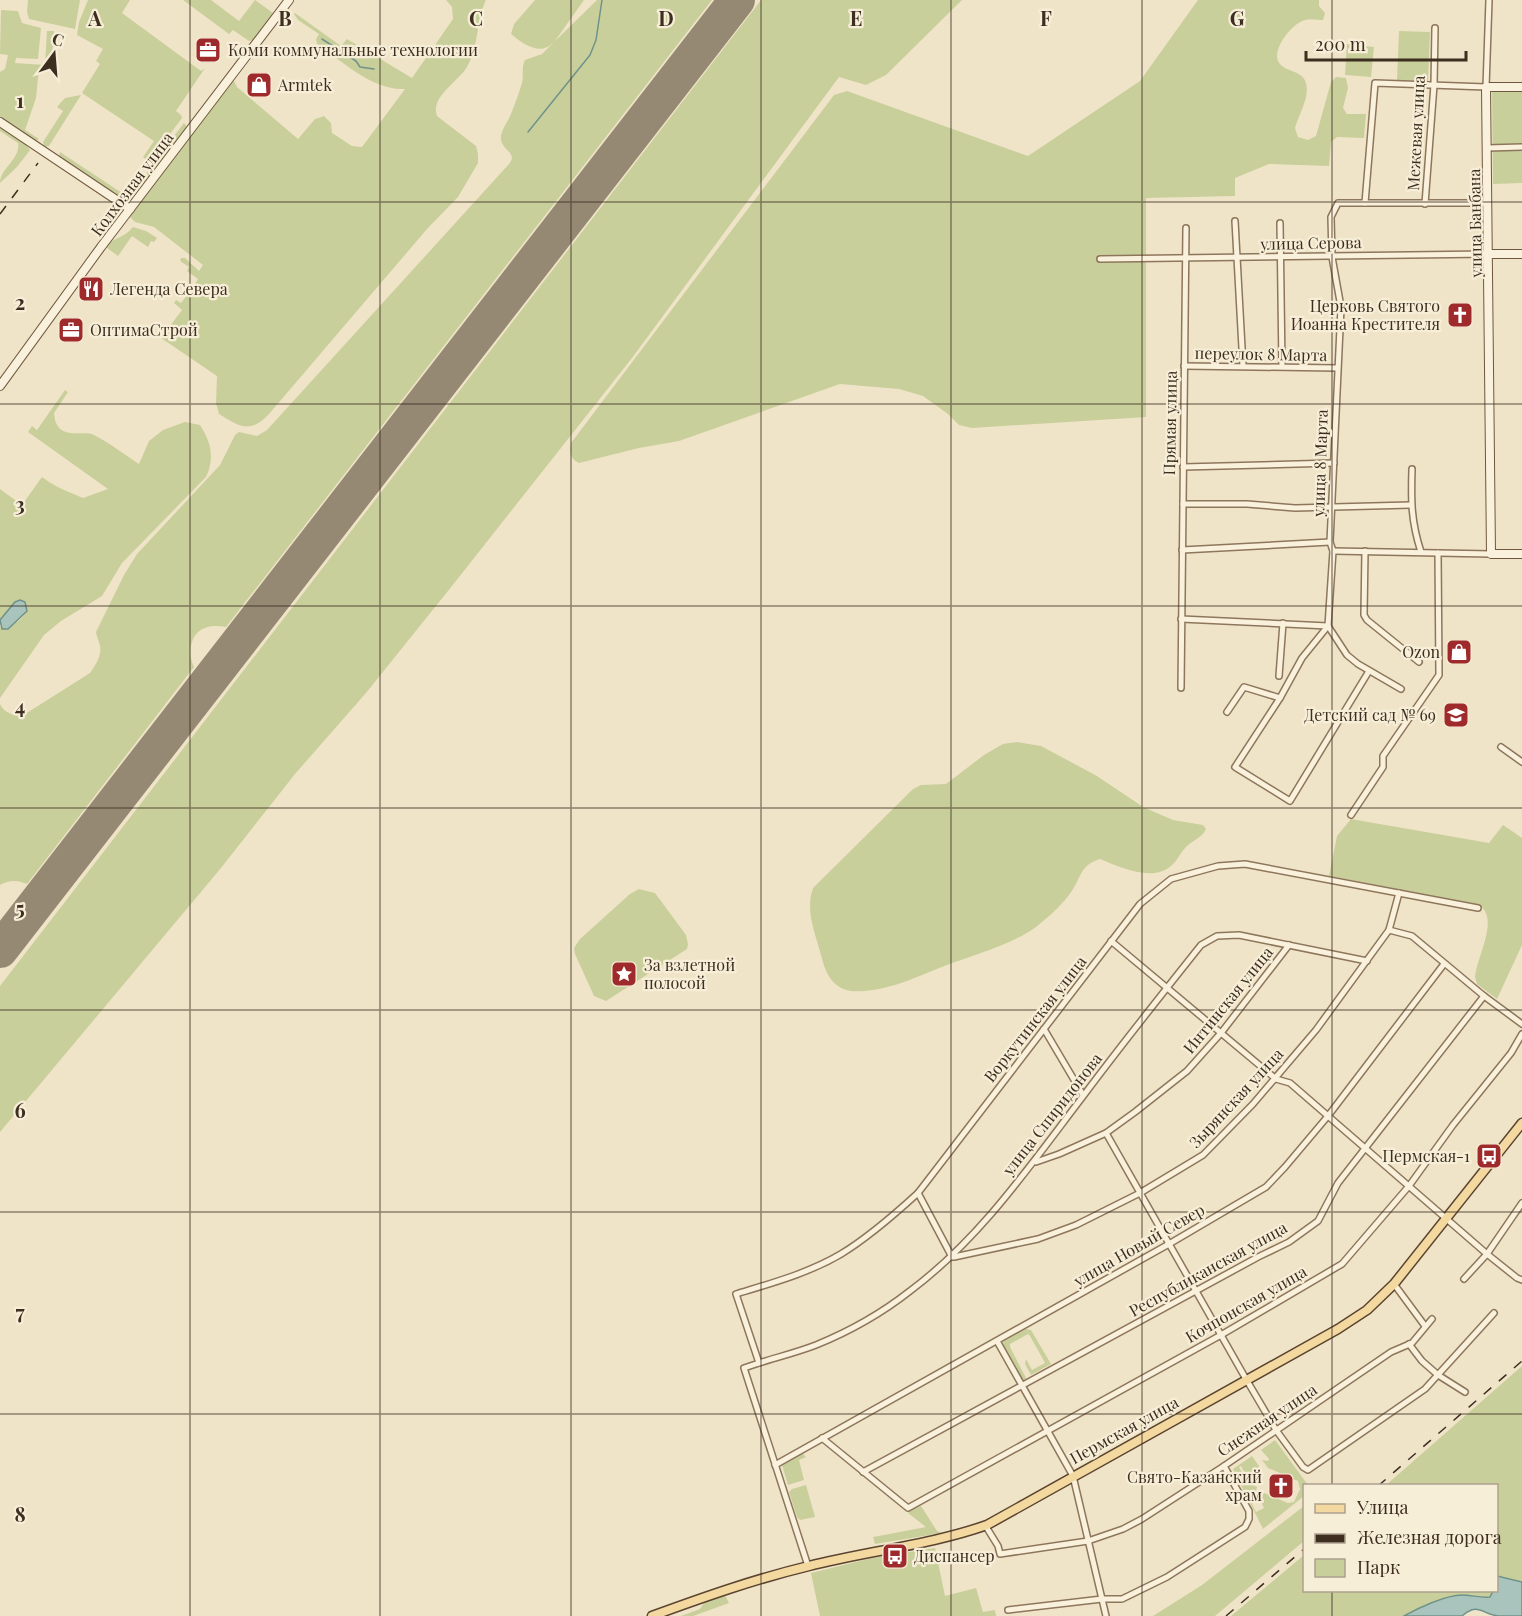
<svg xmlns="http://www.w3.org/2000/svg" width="1522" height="1616" font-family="'Playfair Display',serif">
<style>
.green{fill:#c9cf9b}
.water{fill:#a9c4bc;stroke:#6f938a;stroke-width:1.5}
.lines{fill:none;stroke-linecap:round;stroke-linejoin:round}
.stream{stroke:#6f938a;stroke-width:1.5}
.runway{stroke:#968974;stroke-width:36}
.street-casing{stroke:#8d765c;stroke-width:8}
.secondary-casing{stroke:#6f573f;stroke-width:10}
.primary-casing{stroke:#5b4430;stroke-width:11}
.street{stroke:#faf1dc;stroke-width:5}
.secondary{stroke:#faf1dc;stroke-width:8}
.primary{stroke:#f3d9a0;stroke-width:8}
.rail{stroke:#3d2e20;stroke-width:1.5;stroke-dasharray:10 10;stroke-linecap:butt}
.grid{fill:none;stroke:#3d2e20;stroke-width:1.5;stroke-opacity:0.55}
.labels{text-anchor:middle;stroke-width:4.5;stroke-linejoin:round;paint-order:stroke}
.poi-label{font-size:16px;fill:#3d2e20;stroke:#f7eed8;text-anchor:start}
.street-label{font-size:16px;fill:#3d2e20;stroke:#f7eed8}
.grid-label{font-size:20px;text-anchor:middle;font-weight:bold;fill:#3d2e20;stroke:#f7eed8;stroke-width:4.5;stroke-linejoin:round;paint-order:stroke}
</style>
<rect width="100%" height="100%" fill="#f0e4c8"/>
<g class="green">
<polygon points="28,0 80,0 75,29 29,19 27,12"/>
<polygon points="88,0 130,0 122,13 201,71 205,68 176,111 181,115 182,118 149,162 143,157 154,141 82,93 100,64 96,61 103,49 77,35 79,22"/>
<polygon points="183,0 211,0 239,21 255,0 273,13 253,40 249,41 233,30 229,34"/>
<path d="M446 0H486C476 21 479 46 467 67 458 82 430 97 437 116L476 146 478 154V163L458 197 427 229 269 414C250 434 240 427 219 414L216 403 217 376 161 338 182 310 174 303 176 300 181 303 187 295 188 296 198 279 187 271 189 267 180 261 181 258H185L199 271 203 265 154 227 135 222 129 216 233 79 237 87 298 139 315 119 324 116 331 123 332 133 352 146 362 147 405 89C373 91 342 61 317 44L316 39 319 34 298 20 294 14 295 13 341 46 347 39 412 78 453 19 452 7Z"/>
<path d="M535 0H584L555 41 597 0H712L226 627C219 626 212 625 205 628 190 633 187 654 194 667L27 884C17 880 9 880 0 885V704C4 713 13 715 22 716L90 673C95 666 102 656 100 646 99 641 97 638 96 632L124 575 137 554 220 465 235 435 239 432 257 436 267 430 509 164C519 152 499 150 501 136 502 129 508 121 511 114 515 104 519 93 522 83 524 74 521 68 525 60L542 54 554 42C551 44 549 47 545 48 534 52 519 41 511 34L514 24Z"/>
<polygon points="761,0 962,0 886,75 866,85 839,77 632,358 448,591 366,693 295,774 221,868 0,1132 0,986"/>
<path d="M1198 0H1319V6L1325 13 1323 20C1318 20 1310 19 1305 20 1292 23 1269 52 1280 64 1287 72 1303 71 1306 83 1310 97 1299 114 1295 128L1298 137 1308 140 1316 136 1331 82 1336 77 1346 78 1348 88 1343 108 1347 114H1366L1364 138 1337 137 1331 142 1329 166 1269 164 1235 178V196L1146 198V417L972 428 959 425 948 414 923 396 899 389 840 384 679 441 639 448 579 463C570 459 569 452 571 443L834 95 847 91 1028 156 1140 81Z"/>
<polygon points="1,10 18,11 22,23 41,28 38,59 16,58 15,63 45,65 47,31 54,31 51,69 39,68 36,98 25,130 39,139 36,141 0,118 0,72 5,69 8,55 0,54"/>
<polygon points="1399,31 1430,32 1428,82 1397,80"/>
<polygon points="1347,44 1374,47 1371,77 1345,75"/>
<polygon points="1492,90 1522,90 1522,183 1493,184"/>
<polygon points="81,95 49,146 44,147 43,142 63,111 57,107 65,98"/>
<polygon points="184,123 188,128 158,167 155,166 154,162"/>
<path d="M0 127 25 144 30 150 17 167 0 183C0 168 21 159 18 143L0 131Z"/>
<polygon points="60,152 128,197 150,169 154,172 132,201 129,202 59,157"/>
<path d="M133 227 146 231 157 238 154 242 151 241 148 247 132 236 118 256 106 247C113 237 123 239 133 227Z"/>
<path d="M65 390 68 392 54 413C56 443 83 429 94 435 110 443 125 455 139 464L149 441 163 430 185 422 200 425C211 442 215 458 206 477L122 563 102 596 61 621 44 635 0 698V627L8 629C17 621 31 615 25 602 13 598 7 612 0 620V489L22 505 42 477C55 487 67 491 83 498L108 489 28 432 32 426 37 430Z"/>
<path d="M1017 742 1041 746 1097 776 1143 807 1173 820 1203 825 1206 829C1202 838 1193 840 1186 847 1181 852 1179 857 1175 862 1156 885 1120 867 1100 859 1079 865 1081 880 1069 895 1059 908 1048 917 1036 927 1011 945 977 954 947 965 928 972 908 982 887 987 877 990 862 992 851 991 831 988 825 971 821 955 815 932 805 911 813 888L913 789 921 785 946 784 984 755 1003 744Z"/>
<path d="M1351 819 1489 843 1503 825 1522 838V945L1497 999 1477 984 1475 977C1477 956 1500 918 1479 905L1329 876 1337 836Z"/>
<polygon points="639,889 655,893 686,935 688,944 687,949 606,1001 594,996 575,954 574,948 580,939 630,894"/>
<polygon points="1026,1329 1031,1330 1051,1364 1031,1375 1025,1364 1026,1359 1032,1370 1045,1363 1030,1336 1028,1334 1010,1344 1010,1347 1026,1378 1023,1382 1002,1345 1004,1341"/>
<polygon points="1522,1366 1522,1582 1497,1576 1496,1486 1385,1486"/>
<polygon points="1275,1440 1308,1485 1304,1486 1304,1496 1263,1529 1233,1469 1252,1456 1259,1466 1256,1484 1249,1481 1241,1466 1239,1467 1248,1483 1257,1487 1254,1498 1256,1501 1252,1504 1256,1512 1264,1508 1260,1500 1262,1492 1288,1503 1294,1502 1300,1489 1298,1481 1268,1468 1262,1460 1268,1461 1269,1459 1261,1450"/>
<polygon points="802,1453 806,1457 799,1460 804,1480 788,1485 782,1465"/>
<polygon points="806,1485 815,1517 800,1520 797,1517 789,1492 792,1489"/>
<polygon points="921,1506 937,1531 942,1533 875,1544 873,1537 926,1527 908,1513 912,1509"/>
<polygon points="1304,1506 1304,1541 1215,1616 1153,1616 1202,1585"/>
<polygon points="935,1548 945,1596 976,1588 983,1612 995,1610 996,1616 820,1616 811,1573 872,1558"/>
<path d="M1304 1555V1590L1493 1591 1490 1597C1480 1598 1472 1595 1462 1595 1446 1595 1418 1608 1404 1616H1231Z"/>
<polygon points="725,1595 729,1603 693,1616 681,1616 700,1609 704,1603"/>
</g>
<g class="water">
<polygon points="20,600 25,602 27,611 8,629 2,629 0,620 15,602"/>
<path d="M1497 1576 1522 1582V1616C1514 1616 1505 1616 1498 1616 1482 1614 1478 1602 1462 1616H1404C1418 1608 1446 1595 1462 1595 1472 1595 1480 1598 1490 1597L1493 1591 1496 1590Z"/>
</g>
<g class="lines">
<g class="stream">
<polyline points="322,39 356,61 360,67 374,69"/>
<polyline points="528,132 590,55 596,40 602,0"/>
</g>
<polyline class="runway" points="0,950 737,0"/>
<g class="street-casing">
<g id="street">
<polyline points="1487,148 1522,147"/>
<polyline points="1365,203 1375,83 1486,87 1489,0"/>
<polyline points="1425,204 1434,85 1435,28"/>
<polyline points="1235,221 1243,366"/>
<polyline points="1280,223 1282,366"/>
<polyline points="1100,259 1489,254"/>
<polyline points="1184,366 1337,368"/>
<polyline points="1183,467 1334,463"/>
<path d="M1412 469C1411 501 1411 521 1421 552"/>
<polyline points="1183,504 1247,504 1295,508 1411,505"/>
<polyline points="1182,550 1330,542"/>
<polyline points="1333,551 1491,554"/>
<polyline points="1365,551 1364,615 1367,620 1419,662"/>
<polyline points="1181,619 1328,626"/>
<polyline points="1328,626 1302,658 1280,698 1235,767 1290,801 1369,671"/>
<polyline points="1279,676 1283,623"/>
<polyline points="1181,688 1186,228"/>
<polyline points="1401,689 1358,664 1347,655 1328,626 1333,551 1330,542 1341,307 1332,257 1331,217 1338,203 1488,203"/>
<polyline points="1227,712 1244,687 1280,698"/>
<polyline points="1501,747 1522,762"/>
<polyline points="1351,815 1383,767 1383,756 1439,675 1438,553"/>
<polyline points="1389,930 1412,936 1484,996 1522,1024"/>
<polyline points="1111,941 1276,1079 1290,1083 1487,1254 1517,1278 1522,1280"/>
<polyline points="1044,1029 1083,1095"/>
<polyline points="1106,1133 1246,1379 1276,1430 1303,1467 1308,1470 1425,1389 1494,1313"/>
<polyline points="1036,1162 1059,1154 1106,1133 1135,1112 1187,1071 1221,1033 1289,945"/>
<polyline points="918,1193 952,1257"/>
<polyline points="954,1257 1038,1239 1076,1225 1140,1193 1203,1155 1253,1104 1316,1030 1389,930 1399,893"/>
<polyline points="1464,1279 1487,1254 1522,1203"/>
<polyline points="1394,1284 1425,1326"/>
<polyline points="997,1341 1073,1476 1106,1616"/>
<polyline points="1409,1344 1422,1361 1438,1375 1465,1392"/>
<path d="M759 1363C778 1357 798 1352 816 1345 848 1332 882 1313 910 1291 981 1238 1031 1164 1084 1095 1122 1044 1162 994 1201 945L1217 936 1239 935 1367 961"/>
<polyline points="822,1438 908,1508 1221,1335 1342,1264 1409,1186 1453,1125 1511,1053 1522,1034"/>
<polyline points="775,1465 1169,1244 1266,1187 1285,1167 1328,1116 1444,964"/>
<polyline points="863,1472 1258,1257 1289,1242 1318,1221 1338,1183 1484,996"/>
<polyline points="985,1525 998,1546 1000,1554 1088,1541 1123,1529 1142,1519 1224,1466 1391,1352 1412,1343 1432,1319"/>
<path d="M808 1566 744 1368 759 1363 736 1294C772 1283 809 1273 841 1254 869 1237 894 1215 918 1193L1140 904 1171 879 1218 866 1245 864 1478 908"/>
<polyline points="1008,1610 1102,1599 1122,1599 1167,1577 1245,1527 1249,1519 1249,1511 1224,1466"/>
</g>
</g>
<g class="secondary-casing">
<g id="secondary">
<polyline points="1522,87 1486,87 1491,554 1522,554"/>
<polyline points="0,122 130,209"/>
<polyline points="1489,254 1522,254"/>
<polyline points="0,386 101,247 289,0"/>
</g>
</g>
<g class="primary-casing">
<path id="primary" d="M652 1616C704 1597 755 1579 809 1566 868 1551 930 1545 987 1525L1338 1329 1367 1310 1394 1284 1522 1123"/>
</g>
<use href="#street" class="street"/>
<use href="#secondary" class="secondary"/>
<use href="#primary" class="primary"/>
<g class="rail">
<polyline points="0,214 38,163"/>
<polyline points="1378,1486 1522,1361"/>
<polyline points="1226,1616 1304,1549"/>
</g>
</g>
<path class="grid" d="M190 0V1616M380 0V1616M571 0V1616M761 0V1616M951 0V1616M1142 0V1616M1332 0V1486M0 202H1522M0 404H1522M0 606H1522M0 808H1522M0 1010H1522M0 1212H1522M0 1414H1522M1332 1590V1616"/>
<defs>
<g id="office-square" transform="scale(1.35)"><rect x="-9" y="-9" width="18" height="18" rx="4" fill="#9e2a2b" stroke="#f7eed8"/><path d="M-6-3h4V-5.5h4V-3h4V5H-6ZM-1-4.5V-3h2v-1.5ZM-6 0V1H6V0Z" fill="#fff"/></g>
<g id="shop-square" transform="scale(1.35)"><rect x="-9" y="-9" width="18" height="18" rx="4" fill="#9e2a2b" stroke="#f7eed8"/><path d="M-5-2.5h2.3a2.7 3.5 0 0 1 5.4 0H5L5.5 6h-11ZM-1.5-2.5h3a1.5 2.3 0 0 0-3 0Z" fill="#fff"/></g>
<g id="restaurant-square" transform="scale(1.35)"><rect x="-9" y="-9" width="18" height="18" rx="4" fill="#9e2a2b" stroke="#f7eed8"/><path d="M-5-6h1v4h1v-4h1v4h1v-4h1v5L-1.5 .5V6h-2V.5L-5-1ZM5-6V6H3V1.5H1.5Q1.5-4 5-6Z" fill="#fff"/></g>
<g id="church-square" transform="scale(1.35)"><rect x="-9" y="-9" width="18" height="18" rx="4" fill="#9e2a2b" stroke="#f7eed8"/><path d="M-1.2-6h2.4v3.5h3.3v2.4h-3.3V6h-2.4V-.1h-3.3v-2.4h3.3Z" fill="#fff"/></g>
<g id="school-square" transform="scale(1.35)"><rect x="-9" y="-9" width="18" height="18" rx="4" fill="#9e2a2b" stroke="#f7eed8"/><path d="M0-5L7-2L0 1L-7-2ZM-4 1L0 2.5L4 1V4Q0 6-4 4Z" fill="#fff"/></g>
<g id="sight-square" transform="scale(1.35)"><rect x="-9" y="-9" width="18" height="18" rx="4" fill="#9e2a2b" stroke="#f7eed8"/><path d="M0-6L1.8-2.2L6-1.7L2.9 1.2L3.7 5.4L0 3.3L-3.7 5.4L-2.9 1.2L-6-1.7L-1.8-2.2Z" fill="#fff"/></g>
<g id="bus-square" transform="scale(1.35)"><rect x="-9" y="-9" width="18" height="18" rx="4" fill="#9e2a2b" stroke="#f7eed8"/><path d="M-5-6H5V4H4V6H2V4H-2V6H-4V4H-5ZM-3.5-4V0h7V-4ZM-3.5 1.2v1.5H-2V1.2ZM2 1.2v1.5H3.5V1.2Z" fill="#fff"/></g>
</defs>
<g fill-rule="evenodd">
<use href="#office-square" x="208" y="50"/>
<use href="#shop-square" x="259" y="85"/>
<use href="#restaurant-square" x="91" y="289"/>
<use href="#church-square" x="1460" y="315"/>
<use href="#office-square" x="71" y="330"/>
<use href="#shop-square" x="1459" y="652"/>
<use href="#school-square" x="1456" y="715"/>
<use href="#sight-square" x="624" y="974"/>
<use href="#bus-square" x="1489" y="1156"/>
<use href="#church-square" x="1281" y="1486"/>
<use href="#bus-square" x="895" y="1556"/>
</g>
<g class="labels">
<g class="poi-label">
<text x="228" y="56">Коми коммунальные технологии</text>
<text x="278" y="91">Armtek</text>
<text x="110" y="295">Легенда Севера</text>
<text x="1440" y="312" text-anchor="end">Церковь Святого<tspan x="1440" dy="18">Иоанна Крестителя</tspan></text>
<text x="90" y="336">ОптимаСтрой</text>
<text x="1440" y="658" text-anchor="end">Ozon</text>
<text x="1436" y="721" text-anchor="end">Детский сад № 69</text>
<text x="644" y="971">За взлетной<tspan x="644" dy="18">полосой</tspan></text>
<text x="1470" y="1162" text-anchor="end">Пермская-1</text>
<text x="1262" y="1483" text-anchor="end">Свято-Казанский<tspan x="1262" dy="18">храм</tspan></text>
<text x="914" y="1562">Диспансер</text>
</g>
<g class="street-label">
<text transform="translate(1416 133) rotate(-87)" y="6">Межевая улица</text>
<text transform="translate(132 184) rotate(-53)" y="6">Колхозная улица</text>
<text transform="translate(1475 223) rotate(-91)" y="6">улица Банбана</text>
<text transform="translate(1311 243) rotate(-1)" y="6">улица Серова</text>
<text transform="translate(1261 354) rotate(1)" y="6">переулок 8 Марта</text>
<text transform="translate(1170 423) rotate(-89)" y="6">Прямая улица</text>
<text transform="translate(1320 463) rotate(-88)" y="6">улица 8 Марта</text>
<text transform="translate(1228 1000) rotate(-51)" y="6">Интинская улица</text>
<text transform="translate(1035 1019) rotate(-52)" y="6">Воркутинская улица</text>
<text transform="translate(1236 1098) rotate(-47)" y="6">Зырянская улица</text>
<text transform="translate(1052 1114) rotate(-52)" y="6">улица Спиридонова</text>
<text transform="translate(1139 1245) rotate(-30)" y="6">улица Новый Север</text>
<text transform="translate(1208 1269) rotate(-29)" y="6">Республиканская улица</text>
<text transform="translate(1246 1304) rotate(-30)" y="6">Кочпонская улица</text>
<text transform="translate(1267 1420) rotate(-34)" y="6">Снежная улица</text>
<text transform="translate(1124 1430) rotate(-29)" y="6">Пермская улица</text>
</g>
</g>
<g class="grid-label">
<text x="95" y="26">A</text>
<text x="285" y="26">B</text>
<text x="476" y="26">C</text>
<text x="666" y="26">D</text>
<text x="856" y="26">E</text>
<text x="1046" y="26">F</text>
<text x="1237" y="26">G</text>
<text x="20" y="108">1</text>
<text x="20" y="310">2</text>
<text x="20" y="512">3</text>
<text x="20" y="714">4</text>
<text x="20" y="916">5</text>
<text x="20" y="1118">6</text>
<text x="20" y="1320">7</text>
<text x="20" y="1522">8</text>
</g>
<rect x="1303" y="1484" width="195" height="108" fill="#f7eed8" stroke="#ada18e" stroke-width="1.5"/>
<rect x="1315" y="1504" width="30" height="9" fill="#f3d9a0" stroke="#ada18e" stroke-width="1.5"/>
<text x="1357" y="1514" font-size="18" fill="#3d2e20">Улица</text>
<rect x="1315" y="1534" width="30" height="9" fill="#3d2e20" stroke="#ada18e" stroke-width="1.5"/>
<text x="1357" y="1544" font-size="18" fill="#3d2e20">Железная дорога</text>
<rect x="1315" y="1559" width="30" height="18" fill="#c9cf9b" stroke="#ada18e" stroke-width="1.5"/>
<text x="1357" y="1574" font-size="18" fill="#3d2e20">Парк</text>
<g transform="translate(54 54) rotate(16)" stroke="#f7eed8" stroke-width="4.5" paint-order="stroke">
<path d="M0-4.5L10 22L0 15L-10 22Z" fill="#3d2e20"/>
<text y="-9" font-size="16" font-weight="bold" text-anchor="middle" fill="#3d2e20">С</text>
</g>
<path d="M1306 51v9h160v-9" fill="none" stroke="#3d2e20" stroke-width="3"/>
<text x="1315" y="51" font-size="18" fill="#3d2e20" stroke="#f7eed8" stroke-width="4.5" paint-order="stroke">200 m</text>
</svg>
